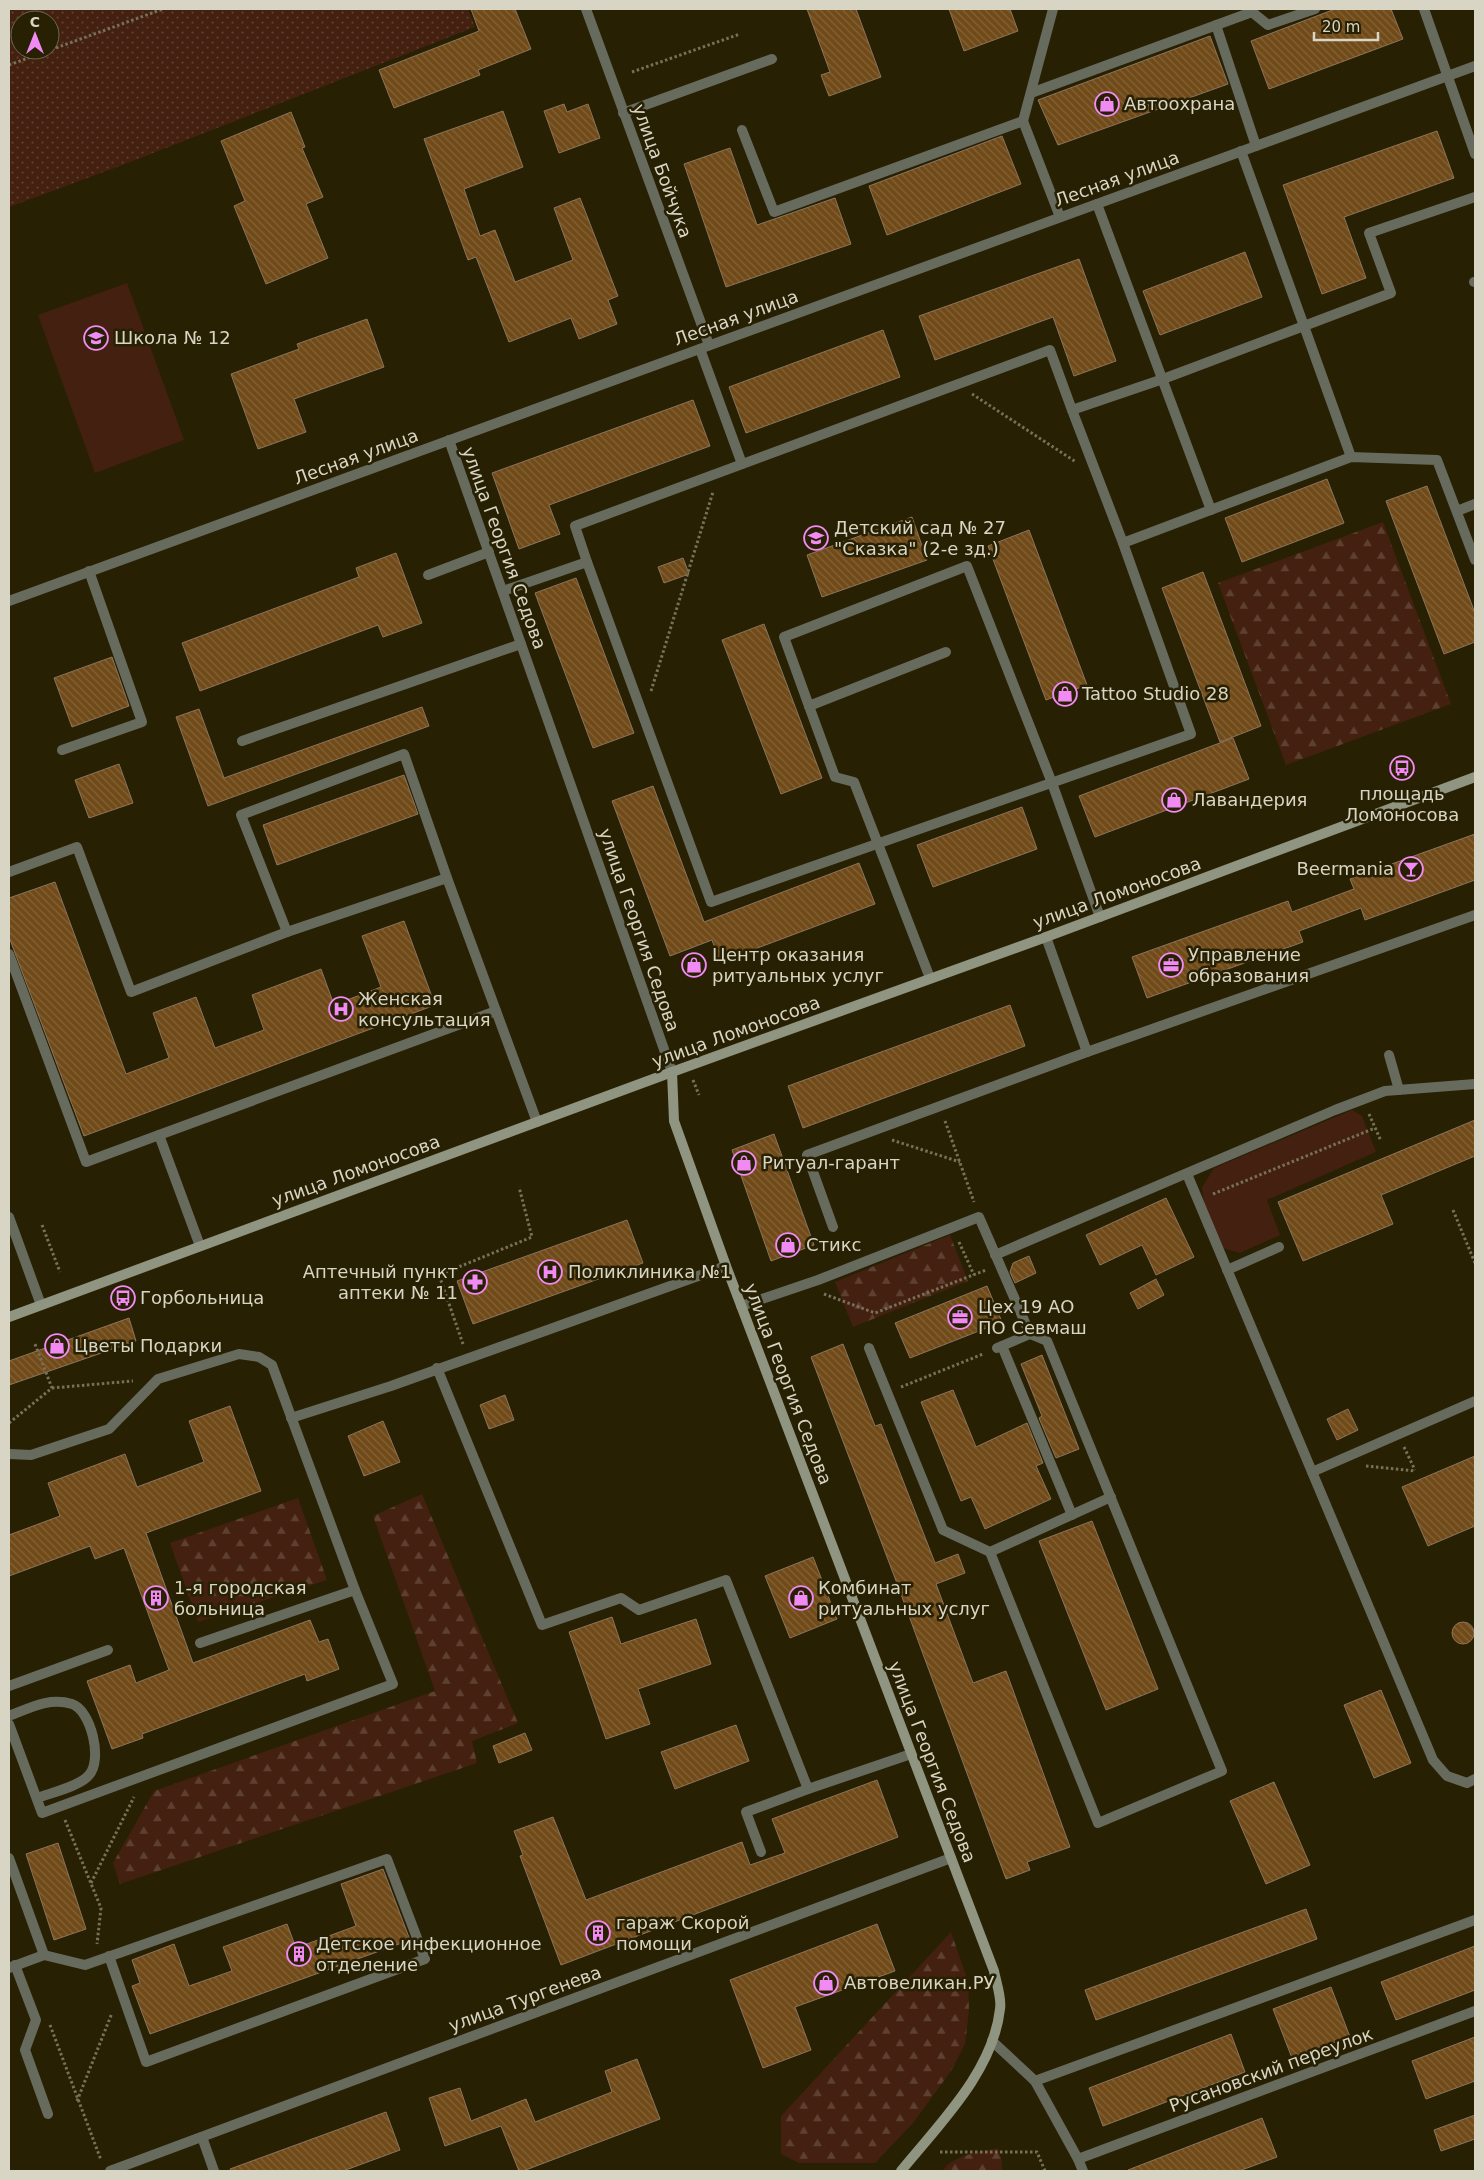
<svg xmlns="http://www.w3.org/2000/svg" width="1484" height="2180" font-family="'DejaVu Sans',sans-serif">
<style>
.green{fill:#432010}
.forest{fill:url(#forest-firs)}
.park{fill:url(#park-dots);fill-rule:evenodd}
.building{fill:url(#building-back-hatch);stroke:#8c755c}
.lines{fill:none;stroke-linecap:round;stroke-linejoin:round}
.path{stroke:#777159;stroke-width:3;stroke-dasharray:2.5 2.5;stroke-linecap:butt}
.lane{stroke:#676b5d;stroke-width:10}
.street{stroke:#676b5d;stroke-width:10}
.secondary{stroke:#8f9580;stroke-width:10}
.labels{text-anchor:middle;stroke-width:5;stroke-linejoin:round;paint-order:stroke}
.poi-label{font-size:18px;fill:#d9d5c4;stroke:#272003;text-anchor:start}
.street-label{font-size:18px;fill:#d9d5c4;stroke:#272003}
</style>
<defs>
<pattern id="forest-firs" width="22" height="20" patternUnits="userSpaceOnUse" patternTransform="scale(1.25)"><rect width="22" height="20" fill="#432010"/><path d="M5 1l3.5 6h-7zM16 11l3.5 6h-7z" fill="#5e4031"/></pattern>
<pattern id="park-dots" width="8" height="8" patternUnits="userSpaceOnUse" patternTransform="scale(1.25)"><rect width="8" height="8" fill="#432010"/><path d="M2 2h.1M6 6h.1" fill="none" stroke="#5e4031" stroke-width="1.8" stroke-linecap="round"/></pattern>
<pattern id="building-back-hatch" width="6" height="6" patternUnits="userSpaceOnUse" patternTransform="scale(1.25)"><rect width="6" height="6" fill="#704a18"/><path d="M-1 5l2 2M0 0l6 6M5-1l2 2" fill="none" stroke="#846338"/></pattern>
</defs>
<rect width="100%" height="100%" fill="#272003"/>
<g class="green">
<polygon points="127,283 184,440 95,473 38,315"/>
<polygon points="1352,1110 1362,1116 1376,1152 1267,1200 1280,1235 1240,1253 1222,1248 1204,1203 1202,1187 1214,1168"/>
</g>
<g class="forest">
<polygon points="1383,522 1451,704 1286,765 1218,583"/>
<polygon points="950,1235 968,1281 853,1327 835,1282"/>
<polygon points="422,1494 518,1723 472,1741 477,1763 120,1884 113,1863 154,1791 435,1691 373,1516"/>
<polygon points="298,1498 327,1580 198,1622 170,1543"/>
<polygon points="951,1932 968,1981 969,2011 965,2044 951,2071 913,2123 875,2163 799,2163 781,2154 781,2116"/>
<path d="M998 2148 1002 2162V2171H942C954 2155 979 2152 998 2148Z"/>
</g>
<path class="park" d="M9 9H468L475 27 120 166 9 207ZM20 20H50V50H20Z"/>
<g class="building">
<polygon points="471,9 515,9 531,49 478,70 480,75 394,108 379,70 479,31"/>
<polygon points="807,9 856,9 881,77 829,96 821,75 830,72"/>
<polygon points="949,9 1010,9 1018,31 964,51"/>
<polygon points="1335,9 1391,9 1403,39 1269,89 1251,41"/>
<polygon points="1210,36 1228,84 1058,145 1038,100"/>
<polygon points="564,104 567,112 588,104 600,138 559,153 544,111"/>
<polygon points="503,111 523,167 464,189 480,236 495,230 515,282 573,260 554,208 580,198 618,296 608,300 617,324 579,339 571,318 509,342 476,257 468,260 424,139"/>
<polygon points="291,112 305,147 302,148 323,197 306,204 328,258 266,284 234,206 245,201 221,141"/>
<polygon points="1437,131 1454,178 1344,217 1366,278 1322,294 1283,185"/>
<polygon points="1002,136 1021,184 887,235 869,186"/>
<polygon points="730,148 757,225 835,198 851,244 726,287 684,164"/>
<polygon points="1245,252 1262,297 1160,335 1143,291"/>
<polygon points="1079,259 1116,361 1074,376 1053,317 935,360 919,316"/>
<polygon points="367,319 384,367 294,399 306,432 258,449 231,374 299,349 297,344"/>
<polygon points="883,330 900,377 746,433 729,387"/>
<polygon points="693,400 710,446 549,505 560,534 519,549 492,473"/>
<polygon points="1327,479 1344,523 1242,562 1225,518"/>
<polygon points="1427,486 1475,613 1475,642 1444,654 1386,501"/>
<polygon points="912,517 927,560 822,597 807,555"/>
<polygon points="1029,530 1087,685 1046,700 988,546"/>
<polygon points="396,553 422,623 383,637 378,625 200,691 182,643 359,577 356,568"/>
<polygon points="683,558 689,574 664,583 658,567"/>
<polygon points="1203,572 1261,726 1220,742 1162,588"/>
<polygon points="576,578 634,733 593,748 535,593"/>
<polygon points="764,624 822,778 781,794 722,640"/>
<polygon points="112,657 129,706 72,727 54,678"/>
<polygon points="422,707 429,726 208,806 176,717 199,709 224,778"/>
<polygon points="1233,738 1249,779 1095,837 1079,796"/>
<polygon points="119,764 133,803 89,818 75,780"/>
<polygon points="404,775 418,814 277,865 263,825"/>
<polygon points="653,786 704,922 859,863 875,904 720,962 712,940 670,956 612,801"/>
<polygon points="1022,807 1037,849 933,887 917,845"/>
<polygon points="1475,834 1475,880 1365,920 1361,908 1299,931 1303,942 1147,998 1132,957 1288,901 1292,912 1354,889 1350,879"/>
<polygon points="55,882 126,1074 169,1058 153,1013 196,997 215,1048 264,1030 252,995 321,969 334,1005 381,987 362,936 404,921 435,1005 84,1136 9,937 9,898"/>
<polygon points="1010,1005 1025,1046 803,1128 788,1086"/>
<polygon points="1475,1120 1475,1156 1381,1195 1393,1224 1303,1261 1278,1202"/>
<polygon points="774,1134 814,1245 771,1261 732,1150"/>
<polygon points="1166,1198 1194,1257 1156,1275 1142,1245 1100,1265 1086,1235"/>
<polygon points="627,1220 643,1263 473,1324 457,1281"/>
<polygon points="1029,1256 1036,1273 1015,1283 1010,1272 1013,1263"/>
<polygon points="1156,1279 1164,1295 1138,1309 1130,1293"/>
<polygon points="987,1286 1002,1322 910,1358 895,1323"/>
<polygon points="129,1318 136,1341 9,1385 9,1361"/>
<polygon points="843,1344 875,1426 881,1424 935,1563 958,1554 965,1573 936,1584 973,1683 1006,1671 1070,1847 1027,1862 1030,1870 1006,1879 895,1578 811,1357"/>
<polygon points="1042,1355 1079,1449 1056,1458 1039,1418 1042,1416 1021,1364"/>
<polygon points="953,1390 976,1447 1027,1423 1043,1463 1036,1466 1051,1499 985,1529 971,1497 961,1501 921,1402"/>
<polygon points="505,1395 514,1420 489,1429 480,1405"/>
<polygon points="230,1406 261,1491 146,1533 193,1663 310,1620 319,1642 328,1639 339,1669 307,1681 305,1674 142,1734 143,1738 112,1749 87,1681 130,1665 136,1683 169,1670 124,1548 95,1559 90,1546 9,1576 9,1535 60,1516 48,1483 125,1454 137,1487 204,1462 189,1421"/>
<polygon points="1348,1409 1358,1430 1337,1440 1327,1419"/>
<polygon points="383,1421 400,1462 364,1476 348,1436"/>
<polygon points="1475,1456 1475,1526 1428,1546 1402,1487"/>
<polygon points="1092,1521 1158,1689 1106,1710 1039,1541"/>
<polygon points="813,1557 837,1619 790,1638 765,1576"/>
<polygon points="612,1617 621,1644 696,1619 711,1664 638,1689 650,1724 606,1739 569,1632"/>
<circle cx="1463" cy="1633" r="11"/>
<polygon points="1381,1690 1411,1763 1374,1778 1344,1705"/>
<polygon points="736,1725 749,1761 675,1789 661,1752"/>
<polygon points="525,1733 532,1750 499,1763 493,1746"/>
<polygon points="877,1780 898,1837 561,1965 520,1856 523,1855 514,1831 553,1817 586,1900 742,1842 750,1865 785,1853 772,1819"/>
<polygon points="1274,1782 1310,1865 1266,1884 1230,1801"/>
<polygon points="58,1843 86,1929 54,1940 26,1854"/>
<polygon points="383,1869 410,1940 150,2034 132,1986 140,1983 132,1960 174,1944 189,1986 232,1971 223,1947 287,1924 296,1948 356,1926 341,1884"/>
<polygon points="1306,1909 1317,1939 1096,2020 1085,1990"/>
<polygon points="877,1924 895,1971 795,2007 811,2050 763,2068 730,1980"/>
<polygon points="1475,1946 1475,1990 1396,2020 1381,1982"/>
<polygon points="1331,1987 1350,2037 1292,2058 1273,2009"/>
<polygon points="1231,2034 1245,2072 1103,2126 1089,2088"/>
<polygon points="1475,2037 1475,2081 1426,2099 1412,2061"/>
<polygon points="637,2059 660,2119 523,2171 519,2171 501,2126 445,2146 429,2098 460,2088 471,2121 526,2099 535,2122 612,2092 605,2071"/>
<polygon points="386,2112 400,2150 343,2171 231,2171 230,2169"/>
<polygon points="1475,2115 1475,2139 1441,2151 1434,2130"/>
<polygon points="1262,2118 1277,2157 1239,2171 1128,2171 1128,2170"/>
</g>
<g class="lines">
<g class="path">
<polyline points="9,65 163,9"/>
<polyline points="632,72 740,34"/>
<polyline points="972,394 1076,462"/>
<polyline points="651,691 713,492"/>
<polyline points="693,1080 699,1095"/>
<polyline points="1369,1114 1381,1141"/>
<polyline points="945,1121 974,1202"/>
<polyline points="892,1140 960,1162"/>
<polyline points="1213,1194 1375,1128"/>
<polyline points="1453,1210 1475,1263"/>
<polyline points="42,1225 60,1272"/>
<polyline points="959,1242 974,1275"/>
<polyline points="824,1294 875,1313 986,1270"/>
<polyline points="463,1344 439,1275 532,1237 519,1187"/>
<polyline points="901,1387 983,1354"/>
<polyline points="52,1388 133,1381"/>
<polyline points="9,1423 52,1388 35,1344"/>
<polyline points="1404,1447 1415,1470"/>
<polyline points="1366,1466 1415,1471"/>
<polyline points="65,1820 101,1908 97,1944"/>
<polyline points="91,1883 134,1797"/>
<polyline points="50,2025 101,2160"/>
<polyline points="77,2101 112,2013"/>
<polyline points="940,2152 1037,2152 1045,2171"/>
</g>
<g class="lane">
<polyline points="1424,9 1475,154"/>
<polyline points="1216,25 1256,146"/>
<polyline points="1031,93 1252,12 1268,25 1315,9"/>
<polyline points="623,113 772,59"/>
<polyline points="1023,121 1060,217"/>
<polyline points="742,130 774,212 1023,121 1053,9"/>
<polyline points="1097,204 1211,510"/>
<polyline points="1474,282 1475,282"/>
<polyline points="700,349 742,464"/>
<polyline points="1072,410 1123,543"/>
<polyline points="1351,457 1304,326 1391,293 1369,233 1475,197"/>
<polyline points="1457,511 1475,504"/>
<polyline points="587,562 575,526 1050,350 1072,410 1163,379 1304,326 1241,151"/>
<polyline points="428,575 489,552"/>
<polyline points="503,591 587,562 711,902 1191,734 1123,543 1351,457 1437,460 1475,560"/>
<polyline points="809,706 784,637 967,566 1052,783 1100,917"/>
<polyline points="242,741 521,644"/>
<polyline points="62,750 142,722 89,571"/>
<polyline points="9,872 77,847 131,992 287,932 447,878 537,1122"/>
<polyline points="287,932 241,815 404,754 447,878"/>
<polyline points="1046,937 1087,1052 1475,915"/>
<polyline points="9,954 86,1162 159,1135 200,1246"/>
<polyline points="930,978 854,782 835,777 809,706 946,652"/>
<polyline points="1389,1055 1399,1090"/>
<polyline points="159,1135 496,1011"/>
<polyline points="1187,1174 1433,1760 1447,1776 1467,1783 1475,1779"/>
<polyline points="833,1227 807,1155 1087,1052"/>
<polyline points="995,1255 1335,1110 1385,1091 1475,1084"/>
<polyline points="1227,1270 1279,1247"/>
<polyline points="741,1306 818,1280 979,1217 1030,1334 1047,1341 1222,1771 1098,1823 990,1552 943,1530 869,1348"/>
<polyline points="1002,1346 1072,1515"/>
<polyline points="997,1348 1030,1334"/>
<polyline points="437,1368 542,1625 621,1598 639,1610 726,1580 808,1789 911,1754"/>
<polyline points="291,1418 391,1386 726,1266"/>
<polyline points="9,1454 31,1455 109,1429 158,1379 239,1354 259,1357 272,1365 355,1590 393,1684 42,1813 9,1724"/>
<polyline points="1312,1472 1475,1401"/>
<polyline points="990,1552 1111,1497"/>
<polyline points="200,1643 355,1590"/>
<polyline points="9,1686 108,1650"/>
<path d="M9 1716C30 1708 49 1697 72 1704 91 1710 103 1760 89 1775 81 1786 50 1793 37 1798"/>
<polyline points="761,1852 746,1812 808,1789"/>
<polyline points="9,1858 44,1955"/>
<polyline points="15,1965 36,2020 25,2050 48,2114"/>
<polyline points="9,1968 44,1955 85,1965 387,1859 425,1959 146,2062 109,1956"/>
<polyline points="1035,2081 1475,1920"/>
</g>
<g class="street">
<polyline points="586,9 709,345"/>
<polyline points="449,440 672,1072"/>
<polyline points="9,601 1475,66"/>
<polyline points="9,1217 41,1305"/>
<polyline points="992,2041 1035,2081 1078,2159 1083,2171"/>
<polyline points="202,2137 214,2171"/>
<polyline points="1078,2159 1475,2011"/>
<polyline points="110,2171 951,1858"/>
</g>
<g class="secondary">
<path d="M672 1072 674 1121 726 1266 994 1971C996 1982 1002 1998 1000 2009 993 2072 939 2124 901 2171"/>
<polyline points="9,1317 672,1072 1046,937 1475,777"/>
</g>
</g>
<defs>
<g id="shop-ring" transform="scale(1.25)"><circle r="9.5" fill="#272003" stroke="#f28af3" stroke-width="1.5"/><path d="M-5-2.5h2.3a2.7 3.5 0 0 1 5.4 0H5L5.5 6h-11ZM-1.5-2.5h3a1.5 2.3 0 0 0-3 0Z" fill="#f28af3"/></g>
<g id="school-ring" transform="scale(1.25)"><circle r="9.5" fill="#272003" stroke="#f28af3" stroke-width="1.5"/><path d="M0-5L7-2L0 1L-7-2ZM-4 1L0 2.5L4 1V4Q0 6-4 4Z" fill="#f28af3"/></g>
<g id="bus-ring" transform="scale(1.25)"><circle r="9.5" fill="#272003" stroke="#f28af3" stroke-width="1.5"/><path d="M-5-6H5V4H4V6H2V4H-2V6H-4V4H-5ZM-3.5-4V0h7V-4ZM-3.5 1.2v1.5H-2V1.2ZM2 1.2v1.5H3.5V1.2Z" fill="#f28af3"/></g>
<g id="bar-ring" transform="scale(1.25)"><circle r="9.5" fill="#272003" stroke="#f28af3" stroke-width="1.5"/><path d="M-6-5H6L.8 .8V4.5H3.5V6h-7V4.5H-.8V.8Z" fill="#f28af3"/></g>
<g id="office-ring" transform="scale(1.25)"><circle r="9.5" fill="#272003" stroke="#f28af3" stroke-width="1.5"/><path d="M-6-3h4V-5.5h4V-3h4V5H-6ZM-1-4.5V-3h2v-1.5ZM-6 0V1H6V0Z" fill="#f28af3"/></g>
<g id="hospital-ring" transform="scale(1.25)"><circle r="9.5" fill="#272003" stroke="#f28af3" stroke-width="1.5"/><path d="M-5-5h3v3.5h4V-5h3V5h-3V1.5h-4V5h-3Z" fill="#f28af3"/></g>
<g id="pharmacy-ring" transform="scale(1.25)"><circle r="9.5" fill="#272003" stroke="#f28af3" stroke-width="1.5"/><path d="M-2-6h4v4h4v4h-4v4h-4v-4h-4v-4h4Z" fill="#f28af3"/></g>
<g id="building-ring" transform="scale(1.25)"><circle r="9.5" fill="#272003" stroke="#f28af3" stroke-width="1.5"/><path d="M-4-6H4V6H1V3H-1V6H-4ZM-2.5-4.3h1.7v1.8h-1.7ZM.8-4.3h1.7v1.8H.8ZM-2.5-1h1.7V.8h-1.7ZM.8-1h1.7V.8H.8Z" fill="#f28af3"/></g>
</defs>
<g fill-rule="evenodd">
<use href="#shop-ring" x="1107" y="104"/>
<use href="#school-ring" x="96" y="338"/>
<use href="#school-ring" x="816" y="538"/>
<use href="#shop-ring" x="1065" y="694"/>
<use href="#bus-ring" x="1402" y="768"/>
<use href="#shop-ring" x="1174" y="800"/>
<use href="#bar-ring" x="1411" y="869"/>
<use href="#shop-ring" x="694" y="965"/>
<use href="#office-ring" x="1171" y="965"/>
<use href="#hospital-ring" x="341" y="1009"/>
<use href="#shop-ring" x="744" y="1163"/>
<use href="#shop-ring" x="788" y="1245"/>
<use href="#hospital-ring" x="550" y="1272"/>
<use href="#pharmacy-ring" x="475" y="1282"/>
<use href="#bus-ring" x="123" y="1298"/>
<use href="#office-ring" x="960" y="1317"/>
<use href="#shop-ring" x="57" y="1346"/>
<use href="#building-ring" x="156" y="1598"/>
<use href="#shop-ring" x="801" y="1598"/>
<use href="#building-ring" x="598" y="1933"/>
<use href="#building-ring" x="299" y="1954"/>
<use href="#shop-ring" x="826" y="1983"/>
</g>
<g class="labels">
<g class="poi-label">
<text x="1124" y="110">Автоохрана</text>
<text x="114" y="344">Школа № 12</text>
<text x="834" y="534">Детский сад № 27<tspan x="834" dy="21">"Сказка" (2-е зд.)</tspan></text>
<text x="1082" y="700">Tattoo Studio 28</text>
<text x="1402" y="800" text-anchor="middle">площадь<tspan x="1402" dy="21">Ломоносова</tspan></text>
<text x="1192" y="806">Лавандерия</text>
<text x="1394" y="875" text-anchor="end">Beermania</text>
<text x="712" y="961">Центр оказания<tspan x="712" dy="21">ритуальных услуг</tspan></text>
<text x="1188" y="961">Управление<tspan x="1188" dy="21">образования</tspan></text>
<text x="358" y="1005">Женская<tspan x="358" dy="21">консультация</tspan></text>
<text x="762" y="1169">Ритуал-гарант</text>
<text x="806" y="1251">Стикс</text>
<text x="458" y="1278" text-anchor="end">Аптечный пункт<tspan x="458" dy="21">аптеки № 11</tspan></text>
<text x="568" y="1278">Поликлиника №1</text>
<text x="140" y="1304">Горбольница</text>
<text x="978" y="1313">Цех 19 АО<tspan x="978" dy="21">ПО Севмаш</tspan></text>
<text x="74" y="1352">Цветы Подарки</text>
<text x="174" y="1594">1-я городская<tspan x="174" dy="21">больница</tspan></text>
<text x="818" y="1594">Комбинат<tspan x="818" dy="21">ритуальных услуг</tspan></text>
<text x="616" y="1929">гараж Скорой<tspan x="616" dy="21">помощи</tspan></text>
<text x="316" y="1950">Детское инфекционное<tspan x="316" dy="21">отделение</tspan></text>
<text x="844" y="1989">Автовеликан.РУ</text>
</g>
<g class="street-label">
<text transform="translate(662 171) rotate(70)" y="6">улица Бойчука</text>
<text transform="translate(1117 179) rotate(-20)" y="6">Лесная улица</text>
<text transform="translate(736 318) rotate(-20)" y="6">Лесная улица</text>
<text transform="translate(356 457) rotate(-20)" y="6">Лесная улица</text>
<text transform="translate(504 548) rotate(70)" y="6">улица Георгия Седова</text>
<text transform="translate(1117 893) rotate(-20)" y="6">улица Ломоносова</text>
<text transform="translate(639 930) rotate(71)" y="6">улица Георгия Седова</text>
<text transform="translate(736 1032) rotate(-20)" y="6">улица Ломоносова</text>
<text transform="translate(356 1171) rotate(-20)" y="6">улица Ломоносова</text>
<text transform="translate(788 1384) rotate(69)" y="6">улица Георгия Седова</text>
<text transform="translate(932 1762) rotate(69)" y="6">улица Георгия Седова</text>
<text transform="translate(525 1999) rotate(-20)" y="6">улица Тургенева</text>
<text transform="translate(1271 2070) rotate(-20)" y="6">Русановский переулок</text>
</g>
</g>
<rect width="1484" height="2180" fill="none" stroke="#d9d5c4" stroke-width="20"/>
<g transform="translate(35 35)"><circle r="24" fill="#272003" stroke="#6e6850"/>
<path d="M0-4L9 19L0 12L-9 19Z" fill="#f28af3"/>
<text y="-8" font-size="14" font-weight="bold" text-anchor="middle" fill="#d9d5c4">С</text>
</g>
<path d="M1314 32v8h64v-8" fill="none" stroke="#d9d5c4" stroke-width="2.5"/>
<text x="1322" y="32" font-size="15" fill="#d9d5c4" stroke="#272003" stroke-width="4" paint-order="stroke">20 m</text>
</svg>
